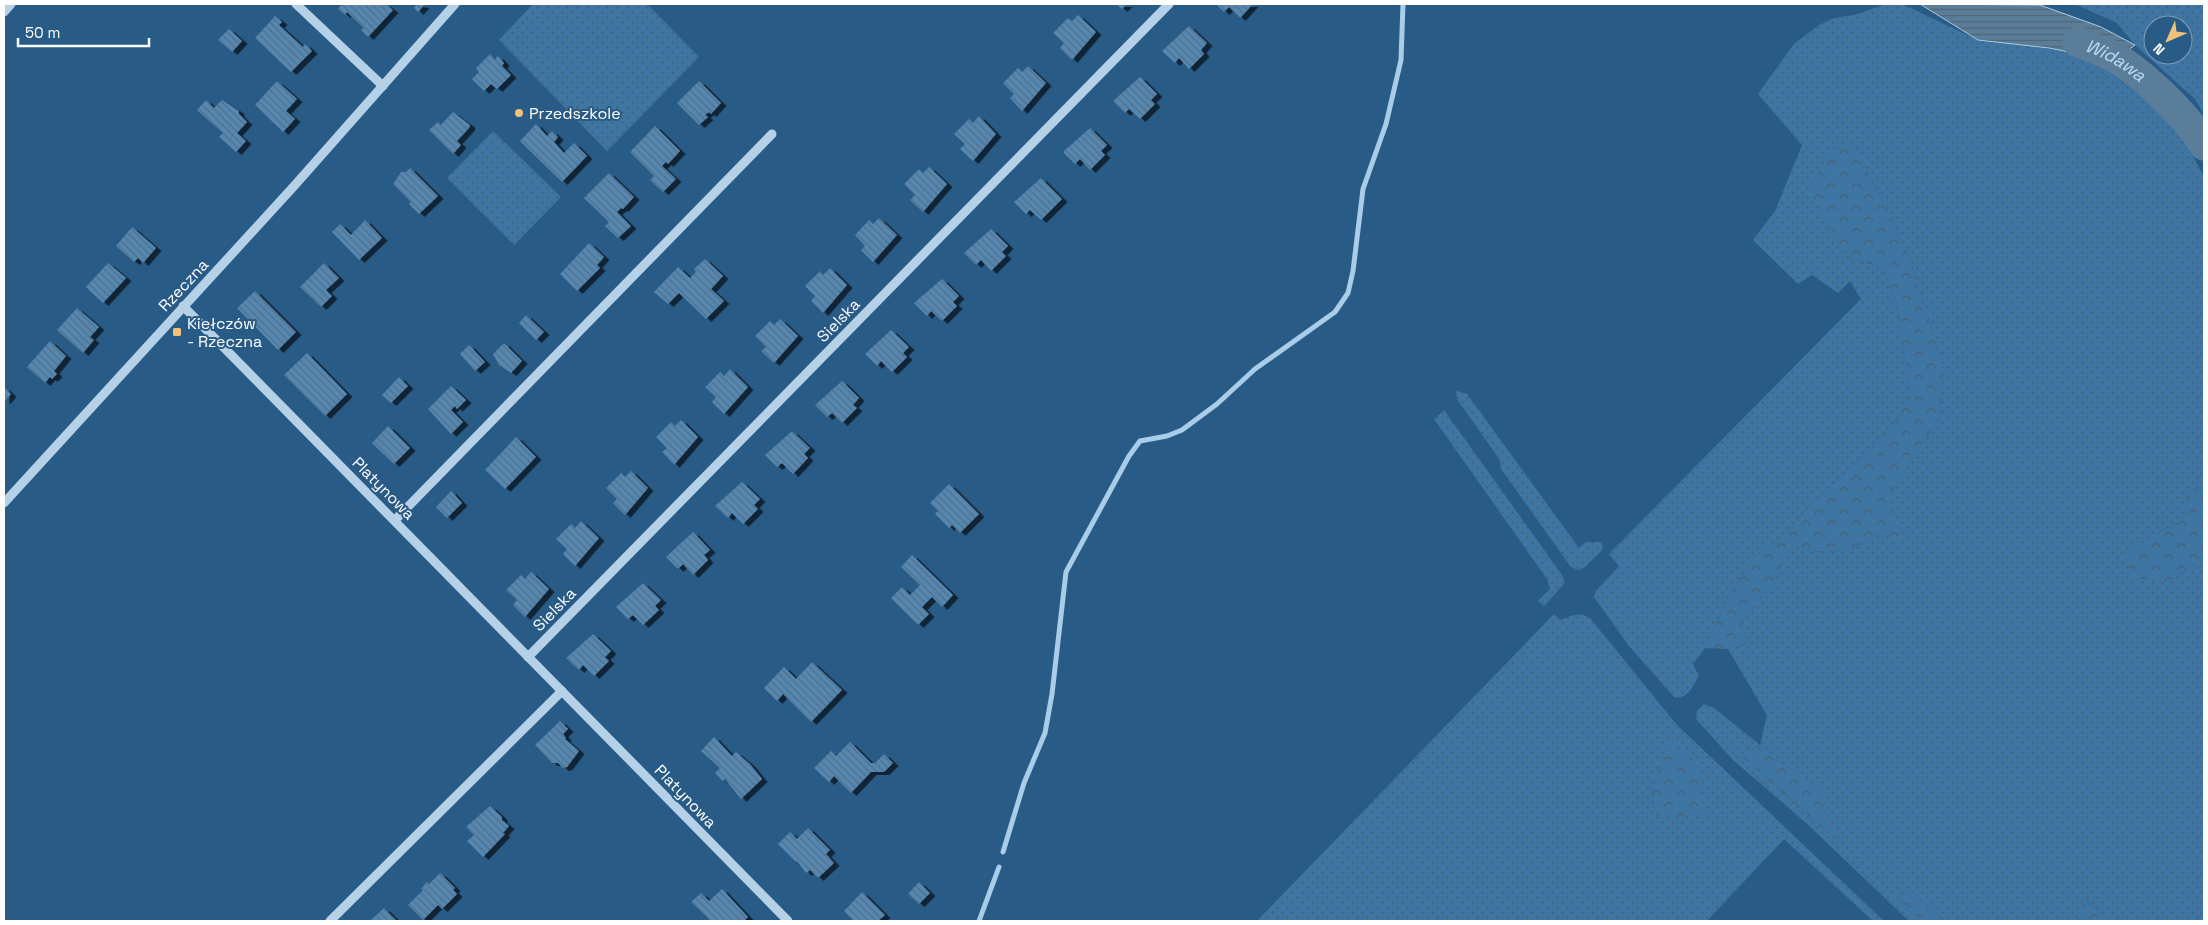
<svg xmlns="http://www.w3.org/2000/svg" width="2208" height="925" font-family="'Space Grotesk',sans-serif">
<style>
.grass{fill:url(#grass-dots);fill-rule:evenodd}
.forest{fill:url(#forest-crowns)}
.water{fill:url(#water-rules);stroke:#a9cde8}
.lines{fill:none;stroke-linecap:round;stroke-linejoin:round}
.stream{stroke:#a9cde8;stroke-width:5}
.river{stroke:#5a7d9a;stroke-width:31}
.building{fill:url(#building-back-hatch);filter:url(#shadow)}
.minor{stroke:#b5d1e8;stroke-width:9}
.poi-dot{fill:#efc27b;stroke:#295b87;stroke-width:2}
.labels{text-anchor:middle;stroke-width:4;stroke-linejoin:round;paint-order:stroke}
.poi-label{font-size:16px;fill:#fff;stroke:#295b87;text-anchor:start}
.street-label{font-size:16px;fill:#fff;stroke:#295b87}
.water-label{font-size:18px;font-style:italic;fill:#c0daef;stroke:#295b87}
</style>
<defs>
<pattern id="grass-dots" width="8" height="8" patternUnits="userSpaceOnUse" patternTransform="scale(1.25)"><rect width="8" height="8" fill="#3e75a3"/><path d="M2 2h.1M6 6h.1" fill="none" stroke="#465e73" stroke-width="1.8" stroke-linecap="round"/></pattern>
<pattern id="forest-crowns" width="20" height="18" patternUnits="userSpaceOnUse" patternTransform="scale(1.25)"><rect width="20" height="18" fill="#3e75a3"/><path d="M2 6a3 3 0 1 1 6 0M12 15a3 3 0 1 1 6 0" fill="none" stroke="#465e73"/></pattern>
<pattern id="water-rules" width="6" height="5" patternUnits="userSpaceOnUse" patternTransform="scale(1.25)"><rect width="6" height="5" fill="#5a7d9a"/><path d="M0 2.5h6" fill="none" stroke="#536473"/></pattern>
<pattern id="building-back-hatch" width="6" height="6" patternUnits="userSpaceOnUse" patternTransform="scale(1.25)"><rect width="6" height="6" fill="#5587b0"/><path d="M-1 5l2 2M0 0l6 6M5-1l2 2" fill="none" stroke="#516f88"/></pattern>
<filter id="shadow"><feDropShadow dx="5.5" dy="3" stdDeviation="0" flood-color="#0009"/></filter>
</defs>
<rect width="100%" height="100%" fill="#295b87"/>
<g class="grass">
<polygon points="533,4 647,4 699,57 607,151 499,40"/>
<path d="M1886 4H1902L1978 40 2012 42 2088 56 2107 65 2175 125 2204 176V488L2191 490 2183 521 2155 534 2169 582 2204 558V921H2111L2085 900 2076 916 2081 921H1945L1911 891 1897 897 1920 921H1909L1805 822 1733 760 1696 719 1697 711 1704 704 1714 708 1760 745 1767 715 1728 649 1747 644 1741 622 1774 583 1791 542 1812 552 1854 549 1879 533 1889 495 1940 416 1943 367 1909 256 1854 144 1845 256 1883 268 1897 304 1911 399 1880 441 1811 504 1787 533 1756 555 1730 594 1705 648 1693 664 1699 676C1692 687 1690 697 1675 698L1629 646 1594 597 1596 591 1619 566 1609 554 1861 299 1850 281 1838 293 1812 275 1798 284 1753 240 1775 211 1802 145 1758 94 1794 44 1819 25 1834 18 1854 15ZM1760 745 1778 762 1834 838 1740 754Z"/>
<path d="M2075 4H2204V114L2195 99 2135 45 2117 23ZM2153 25H2183V55H2153Z"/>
<polygon points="493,131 561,197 514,245 447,178"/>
<polygon points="1456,391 1467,394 1579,548 1586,542 1601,542 1603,549 1585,567 1578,570 1571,567 1501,469 1500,460 1457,399"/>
<polygon points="1444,410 1562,575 1565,583 1544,606 1538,601 1550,589 1547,579 1434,419"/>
<path d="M1554 614 1560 620C1571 616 1579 611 1590 618L1677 725 1884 921H1873L1784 839 1707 921H1257ZM1669 738 1657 815 1651 793Z"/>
</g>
<g class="forest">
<polygon points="1854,144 1909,256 1943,367 1940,416 1889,495 1902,541 1879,533 1854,549 1811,552 1791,543 1774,583 1741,622 1747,644 1728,649 1705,648 1730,594 1756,555 1787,533 1811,504 1880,441 1911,399 1897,304 1883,268 1845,256 1809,189 1831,150"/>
<polygon points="2204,488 2204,558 2169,582 2134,578 2124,557 2155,534 2183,521 2191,490"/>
<polygon points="1669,738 1697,762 1704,812 1689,817 1657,815 1651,793"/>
<polygon points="1760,745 1778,762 1822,790 1835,839 1740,754"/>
<polygon points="1911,891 1945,921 1920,921 1897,897"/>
<polygon points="2084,900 2109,919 2111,921 2081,921 2076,916"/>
</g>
<polygon class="water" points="1920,4 2040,5 2101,27 2135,45 2107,65 2088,56 2049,48 1978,40"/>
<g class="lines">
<g class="stream">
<polyline points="1003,852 1024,783 1045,733 1052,694 1066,572 1129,456 1140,441 1167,436 1182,430 1217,404 1255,369 1335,312 1348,293 1353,271 1363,189 1386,124 1401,60 1403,4"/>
<polyline points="979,921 999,867"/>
</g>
<path class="river" id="s1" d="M2078 42C2089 46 2100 50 2110 55 2138 68 2189 118 2204 145"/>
</g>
<g class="building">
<polygon points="342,4 386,4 393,10 368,37 361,30 364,28 347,12 345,15 338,9"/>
<polygon points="417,4 424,5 418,12 414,8"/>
<polygon points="1116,4 1127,4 1122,9"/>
<polygon points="1216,4 1253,4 1240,18 1229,7 1224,12"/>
<polygon points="1078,15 1096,32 1072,60 1060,48 1064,43 1053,33 1068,18 1072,21"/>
<polygon points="275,16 282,22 279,25 303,47 305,44 312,51 291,72 255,38"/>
<polygon points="1189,26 1207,43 1201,50 1204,54 1189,69 1179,58 1175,63 1162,51"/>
<polygon points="229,29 242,41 232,52 218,40"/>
<polygon points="490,54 495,59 498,56 504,63 502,66 511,75 497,89 491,84 484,91 472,79 479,72 476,68"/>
<polygon points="1028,66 1046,83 1022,111 1010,98 1014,94 1003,83 1018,68 1022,72"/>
<polygon points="1140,77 1157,94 1151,100 1155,104 1140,119 1129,109 1125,113 1113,101"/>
<polygon points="277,81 297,99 286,111 295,119 283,132 255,105"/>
<polygon points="699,81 721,103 711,114 709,112 705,115 708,117 699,125 677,103"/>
<polygon points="206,100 214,108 222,100 239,111 239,114 247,122 237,133 246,141 236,152 219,137 223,133 197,110"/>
<polygon points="453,112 470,125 469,128 457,141 461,145 453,154 429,130 438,122 441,125"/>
<polygon points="979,116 996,134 973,161 960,149 965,144 954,134 969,119 973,123"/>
<polygon points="536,124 547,136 552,131 558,137 554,142 564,153 574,143 587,156 562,182 520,141"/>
<polygon points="655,126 680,151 668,164 666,162 662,166 676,179 663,192 650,180 654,176 630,152"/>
<polygon points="1090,128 1107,145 1101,151 1105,155 1090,170 1080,159 1075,164 1063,152"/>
<polygon points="929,167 947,184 923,212 910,200 915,195 904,184 919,169 923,173"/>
<polygon points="410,168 438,196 419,214 409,204 411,202 393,184 401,172 406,172"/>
<polygon points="609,173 634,197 623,209 621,208 617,212 631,226 618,238 605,226 609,222 584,198"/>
<polygon points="1041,178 1062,199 1041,220 1030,210 1026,214 1014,202"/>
<polygon points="879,218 897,235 873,262 861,250 865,246 855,235 869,220 873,224"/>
<polygon points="365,220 382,238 359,260 332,232 340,224 351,235"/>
<polygon points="132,227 156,248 143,263 138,258 134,262 116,246"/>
<polygon points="991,229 1008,246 1002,252 1006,256 991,271 981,260 976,265 964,253"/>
<polygon points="589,243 604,257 597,265 600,268 577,291 560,274"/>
<polygon points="705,259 723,276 711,289 724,301 706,319 679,293 668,304 654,292 678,267 690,278 696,272 694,269"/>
<polygon points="108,263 126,278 103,303 86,287"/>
<polygon points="324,263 339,278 326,290 332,296 321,307 300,287"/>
<polygon points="830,268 847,285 823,313 811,301 815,296 805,286 820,271 823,275"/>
<polygon points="942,279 959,296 953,302 957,306 942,321 931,311 927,316 914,303"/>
<polygon points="255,291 296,332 278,350 237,308"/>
<polygon points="77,308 99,327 90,337 94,340 83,353 57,330"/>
<polygon points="526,315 544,332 536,340 519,323"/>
<polygon points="780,319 798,336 774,363 761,351 766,347 755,336 770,321 774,325"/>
<polygon points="891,330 909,347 903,353 907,357 892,372 881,361 877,366 865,354"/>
<polygon points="50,341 66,356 54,371 57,374 52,379 50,377 45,383 27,367"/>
<polygon points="504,343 522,361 511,373 499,365 493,354"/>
<polygon points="469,345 485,362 475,371 460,354"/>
<polygon points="307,353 347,394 325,416 284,375"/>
<polygon points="730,369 748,387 724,414 712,402 716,397 705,387 720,372 724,376"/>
<polygon points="399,377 408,386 391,403 382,395"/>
<polygon points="842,381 859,398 853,405 857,408 842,423 832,413 827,417 815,405"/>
<polygon points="451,386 466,400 457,409 455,406 451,410 463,422 451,434 428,409"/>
<polygon points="4,387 11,394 4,402"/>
<polygon points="681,420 698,437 674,465 662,452 667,448 656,437 671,422 675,426"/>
<polygon points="388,426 410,448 394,464 372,443"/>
<polygon points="792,431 810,448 804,454 808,458 793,474 782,463 777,467 765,455"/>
<polygon points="516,437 536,457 505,489 485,470"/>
<polygon points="631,471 648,488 625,515 613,503 617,499 606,488 621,473 625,477"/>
<polygon points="742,482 760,499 754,505 758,509 743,524 732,513 728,518 715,506"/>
<polygon points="949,484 979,514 960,533 952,525 949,528 935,514 938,511 930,503"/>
<polygon points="451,491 462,503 447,518 436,507"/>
<polygon points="581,521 599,538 575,566 563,554 567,549 556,539 571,524 575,528"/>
<polygon points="693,532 710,550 704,555 708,560 693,575 683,564 678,569 666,557"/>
<polygon points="912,555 953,595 942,607 932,597 922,607 929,614 918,625 891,598 902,587 910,595 920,585 901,567"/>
<polygon points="531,572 549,589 525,617 513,605 517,600 506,590 521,575 525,579"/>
<polygon points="643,583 661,600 655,606 659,610 643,625 633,615 628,619 616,607"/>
<polygon points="593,634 611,651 605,657 609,661 594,676 583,665 579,670 566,658"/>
<polygon points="812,662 842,690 811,722 783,694 777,701 764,688 784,667 796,679"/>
<polygon points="560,721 568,729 563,734 566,738 565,739 579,751 567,767 563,768 558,763 552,763 535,745"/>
<polygon points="714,737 732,756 736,752 750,764 762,779 741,799 725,779 723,781 715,773 720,768 701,751"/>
<polygon points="850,742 871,763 875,763 884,754 893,763 884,772 871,772 851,793 834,776 829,782 814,768 831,751 836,756"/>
<polygon points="490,806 502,817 502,820 509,826 503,833 505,834 483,857 467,841 474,835 466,827"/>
<polygon points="808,828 830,850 826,854 834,863 818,878 810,870 806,873 797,861 796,862 778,844 790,832 797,839"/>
<polygon points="440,873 455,888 453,890 457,894 442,909 438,905 423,920 408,905 423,890 421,889 427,882 429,884"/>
<polygon points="919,882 930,893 919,904 908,894"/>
<polygon points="722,889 748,917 744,921 711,921 691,902 701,893 709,901"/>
<polygon points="862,892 885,915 878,921 854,921 844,911"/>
<polygon points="384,908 397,921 370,921"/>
</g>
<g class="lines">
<g class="minor">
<polyline points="296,4 383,86"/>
<polyline points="4,12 11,4"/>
<polyline points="183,306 788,921"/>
<polyline points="4,503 295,185 455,4"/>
<polyline points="395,520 772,134"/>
<polyline points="528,657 1169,4"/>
<polyline points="330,921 562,691"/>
</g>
</g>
<g class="poi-dot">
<circle cx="519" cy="113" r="5"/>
<rect x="172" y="327" width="10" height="10" rx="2.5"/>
</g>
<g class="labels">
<g class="poi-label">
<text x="529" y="119">Przedszkole</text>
<text x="187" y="329">Kiełczów<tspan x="187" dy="18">- Rzeczna</tspan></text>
</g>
<g class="street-label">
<text transform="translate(183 285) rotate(-47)" y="6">Rzeczna</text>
<text transform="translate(838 320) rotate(-46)" y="6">Sielska</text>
<text transform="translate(384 488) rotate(45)" y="6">Platynowa</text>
<text transform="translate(554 609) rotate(-46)" y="6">Sielska</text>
<text transform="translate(686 796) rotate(46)" y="6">Platynowa</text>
</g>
<g class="water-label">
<text dy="6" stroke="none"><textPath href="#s1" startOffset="42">Widawa</textPath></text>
</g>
</g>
<rect width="2208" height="925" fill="none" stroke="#ffffff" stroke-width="10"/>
<g transform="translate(2168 40) rotate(225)"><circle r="24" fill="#295b87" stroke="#7f9db7"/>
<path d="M0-4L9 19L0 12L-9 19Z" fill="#efc27b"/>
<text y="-8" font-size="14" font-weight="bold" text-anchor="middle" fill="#ffffff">N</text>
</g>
<path d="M18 38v8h131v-8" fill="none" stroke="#ffffff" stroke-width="2.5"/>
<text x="25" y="38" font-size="15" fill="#ffffff" stroke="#295b87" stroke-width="4" paint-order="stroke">50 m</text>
</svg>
